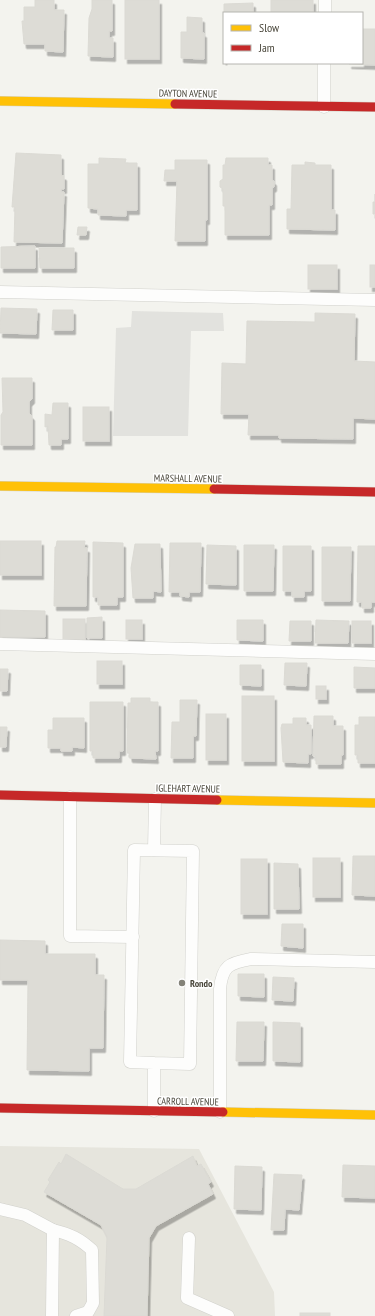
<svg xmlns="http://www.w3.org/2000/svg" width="375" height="1316" font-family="'PT Sans Narrow',sans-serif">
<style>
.residential{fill:#e6e5dd}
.parking{fill:#e2e2de}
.building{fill:#dddcd6;stroke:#dbdad4;filter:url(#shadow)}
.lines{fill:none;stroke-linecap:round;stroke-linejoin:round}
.lane-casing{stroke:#d1d1cc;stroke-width:13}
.slow-casing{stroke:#d3d2c7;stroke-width:10}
.jam-casing{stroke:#d3d2c7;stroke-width:10}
.lane{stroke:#fdfdfc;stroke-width:12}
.slow{stroke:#ffc107;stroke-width:9}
.jam{stroke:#c62828;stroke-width:9}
.poi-dot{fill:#848379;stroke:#fff;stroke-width:1.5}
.labels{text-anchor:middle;stroke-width:3;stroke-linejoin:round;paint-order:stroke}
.street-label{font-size:10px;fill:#49463a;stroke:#fff}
.poi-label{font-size:10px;font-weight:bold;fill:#49463a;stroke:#fff;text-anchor:start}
</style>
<defs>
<filter id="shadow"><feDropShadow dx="2.5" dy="4.5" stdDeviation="0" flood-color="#0004"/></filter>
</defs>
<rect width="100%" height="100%" fill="#f3f3ee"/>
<polygon class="residential" points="0,1146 199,1149 274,1292 275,1316 0,1316"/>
<polygon class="parking" points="132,311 223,313 224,331 191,331 188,436 113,436 116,328 131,327"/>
<g class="building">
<polygon points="35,0 54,0 54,10 64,10 63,52 45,51 45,44 24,44 22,21 24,21 24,7 35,7"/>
<polygon points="92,0 112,0 112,31 109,31 109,38 113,38 113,57 88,56 89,18 92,9"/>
<rect x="125" y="0" width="34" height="59"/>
<rect x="271" y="0" width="42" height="13"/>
<polygon points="253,3 253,13 224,13 224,61 224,4"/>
<polygon points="187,17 202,18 202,33 204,33 204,59 181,58 181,32 187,32"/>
<polygon points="362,29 375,29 375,65 349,64 349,63 362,63"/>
<polygon points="16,153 61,155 61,175 64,176 64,189 61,189 61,192 64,192 62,243 14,242 15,207 12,207"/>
<polygon points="99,158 126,159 125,163 137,163 137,210 126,210 126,216 98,215 98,209 88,208 88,164 99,164"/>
<polygon points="226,158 268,158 268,165 272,165 272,180 274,181 274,187 272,188 272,205 269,205 269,235 225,235 225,206 223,206 223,189 220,187 220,181 223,179 223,165 225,165"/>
<polygon points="175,160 207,160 207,220 205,220 205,241 175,241 177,181 164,181 165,170 175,170"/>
<polygon points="305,162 315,163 315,165 331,165 331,210 335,210 335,230 287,229 287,209 291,209 292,165 305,165"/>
<polygon points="375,194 375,214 373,214 373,202 375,202"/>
<polygon points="78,227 87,227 86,235 77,235"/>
<polygon points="35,246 35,268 1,268 1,247"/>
<polygon points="39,248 74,248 74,268 40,268"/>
<rect x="308" y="265" width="29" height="24"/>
<rect x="370" y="265" width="5" height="22"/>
<polygon points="1,308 37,309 36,334 0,333"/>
<polygon points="53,310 73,310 73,330 52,330"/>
<polygon points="315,313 355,314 354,361 375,362 375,419 353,418 353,439 279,438 279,435 248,435 249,414 221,414 222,363 246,364 247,321 315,322"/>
<polygon points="2,378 32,378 32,399 29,402 29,413 32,416 32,445 1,445 1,415 3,412"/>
<polygon points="53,403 68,403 68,439 61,439 61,445 49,445 48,426 45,427 45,414 52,415"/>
<rect x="83" y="407" width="26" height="34"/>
<rect x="0" y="541" width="41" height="34"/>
<polygon points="57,541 85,541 84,548 87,548 86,606 54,606 55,547 56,547"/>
<polygon points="93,542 123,543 123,597 117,597 117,605 98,605 98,597 93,597"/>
<polygon points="170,543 201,543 200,592 189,592 189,597 180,596 180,592 169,592"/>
<polygon points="135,544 160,544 161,592 153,591 153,598 133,598 131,568"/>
<polygon points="207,545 236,546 236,585 206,584"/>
<polygon points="244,545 274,545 273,591 244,591"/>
<polygon points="283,546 311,546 311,591 304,591 304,597 292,597 292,591 283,591"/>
<polygon points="358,546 375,546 375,602 371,602 371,608 362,608 362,602 357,602"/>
<polygon points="322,547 351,547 350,601 322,601"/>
<polygon points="0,610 45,611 45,637 0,637"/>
<polygon points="102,617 102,638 87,638 87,618"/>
<rect x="63" y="619" width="22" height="21"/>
<rect x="126" y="620" width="16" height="19"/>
<polygon points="237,620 263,620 263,641 237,640"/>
<polygon points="316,620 349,621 348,643 315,643"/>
<polygon points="290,621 311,621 311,641 289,641"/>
<rect x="352" y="621" width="19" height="22"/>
<rect x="97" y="661" width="25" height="23"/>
<polygon points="285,663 307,663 306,686 284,685"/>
<polygon points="240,665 261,665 261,686 240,685"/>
<polygon points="354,667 375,668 375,688 354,688"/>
<polygon points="0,669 8,669 7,691 0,691"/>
<rect x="316" y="686" width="10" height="13"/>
<rect x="242" y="696" width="32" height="65"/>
<polygon points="131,698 150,698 150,702 158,702 158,751 155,751 156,759 130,758 129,753 127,753 128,703 131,703"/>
<polygon points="180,700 197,700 196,736 193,736 193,758 171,758 172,722 180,722"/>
<polygon points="90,702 123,702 123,751 119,751 119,758 93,758 93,751 90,751"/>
<rect x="206" y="714" width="20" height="46"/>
<polygon points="314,716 333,716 333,726 343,726 343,755 341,755 341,764 316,764 316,756 313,756"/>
<polygon points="359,717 375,717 375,763 358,763 358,755 355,755 355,725 359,725"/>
<polygon points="53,718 84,718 84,748 72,747 72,751 61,751 61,748 48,748 48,730 53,730"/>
<polygon points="293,718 306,718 306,725 311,725 311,754 308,754 308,763 283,762 281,728 282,724 293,724"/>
<polygon points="0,727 7,727 6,747 0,747"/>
<polygon points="353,856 375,856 375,896 352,895"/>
<rect x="313" y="858" width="27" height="39"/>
<rect x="241" y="859" width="26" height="55"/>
<polygon points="274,863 298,864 299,909 274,909"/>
<polygon points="282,924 303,924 303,948 281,946"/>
<polygon points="0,940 45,941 45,954 95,954 95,975 104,975 103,1048 89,1048 89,1071 27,1070 28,980 0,980"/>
<polygon points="238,974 264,974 264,997 238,996"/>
<polygon points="273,977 294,978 293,1001 272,1000"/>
<polygon points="237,1022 264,1022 263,1061 236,1061"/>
<polygon points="273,1022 300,1023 300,1062 273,1061"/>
<polygon points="66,1154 123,1189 136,1189 193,1156 197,1166 201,1164 211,1182 208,1184 213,1194 156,1226 149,1238 147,1316 104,1316 107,1237 101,1225 44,1192 50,1182 48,1180 59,1162 61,1164"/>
<polygon points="343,1165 375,1166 375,1198 342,1197"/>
<polygon points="235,1166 262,1167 261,1210 234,1209"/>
<polygon points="274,1174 302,1175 299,1210 285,1209 284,1230 271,1230"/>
<rect x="300" y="1313" width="30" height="3"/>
</g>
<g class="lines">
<g class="lane-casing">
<g id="lane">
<polyline points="325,13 325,0"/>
<polyline points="324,107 324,63"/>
<polyline points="0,292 375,300"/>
<polyline points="0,644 375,654"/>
<polyline points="70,797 70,936 133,937"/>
<polyline points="154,850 155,799"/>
<polyline points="154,1111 154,1063 130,1062 134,850 193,851 190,1064 154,1063"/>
<path d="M220 1112V989C222 966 229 963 251 959L375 962"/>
<polyline points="0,1209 25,1215 53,1230 52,1316"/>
<path d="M53 1230C70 1234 80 1239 92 1250L93 1303 88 1312 76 1316"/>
<polyline points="189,1238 187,1298 228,1316"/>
</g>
</g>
<g class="slow-casing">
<g id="slow">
<polyline points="0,101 175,104"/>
<polyline points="0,486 214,489"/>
<polyline points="217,800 375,803"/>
<polyline points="223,1112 375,1115"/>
</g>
</g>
<g class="jam-casing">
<g id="jam">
<polyline points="175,104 375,107"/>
<polyline points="214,489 375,492"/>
<polyline points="0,795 217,800"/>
<polyline points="0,1108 223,1112"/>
</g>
</g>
<use href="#lane" class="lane"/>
<use href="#slow" class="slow"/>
<use href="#jam" class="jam"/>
</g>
<circle class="poi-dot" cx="182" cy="983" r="4"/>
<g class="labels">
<g class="street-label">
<text transform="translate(188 93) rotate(1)" y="4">DAYTON AVENUE</text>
<text transform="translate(188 478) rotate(1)" y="4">MARSHALL AVENUE</text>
<text transform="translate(188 788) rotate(1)" y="4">IGLEHART AVENUE</text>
<text transform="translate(188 1101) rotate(1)" y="4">CARROLL AVENUE</text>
</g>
<g class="poi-label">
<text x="190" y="987">Rondo</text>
</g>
</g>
<rect x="223" y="12" width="140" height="52" fill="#ffffff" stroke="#b6b5b0"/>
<rect x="231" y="25" width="20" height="6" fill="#ffc107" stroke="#b6b5b0"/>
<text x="259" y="32" font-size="12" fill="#49463a">Slow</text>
<rect x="231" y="45" width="20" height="6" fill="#c62828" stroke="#b6b5b0"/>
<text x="259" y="52" font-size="12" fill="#49463a">Jam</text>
</svg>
